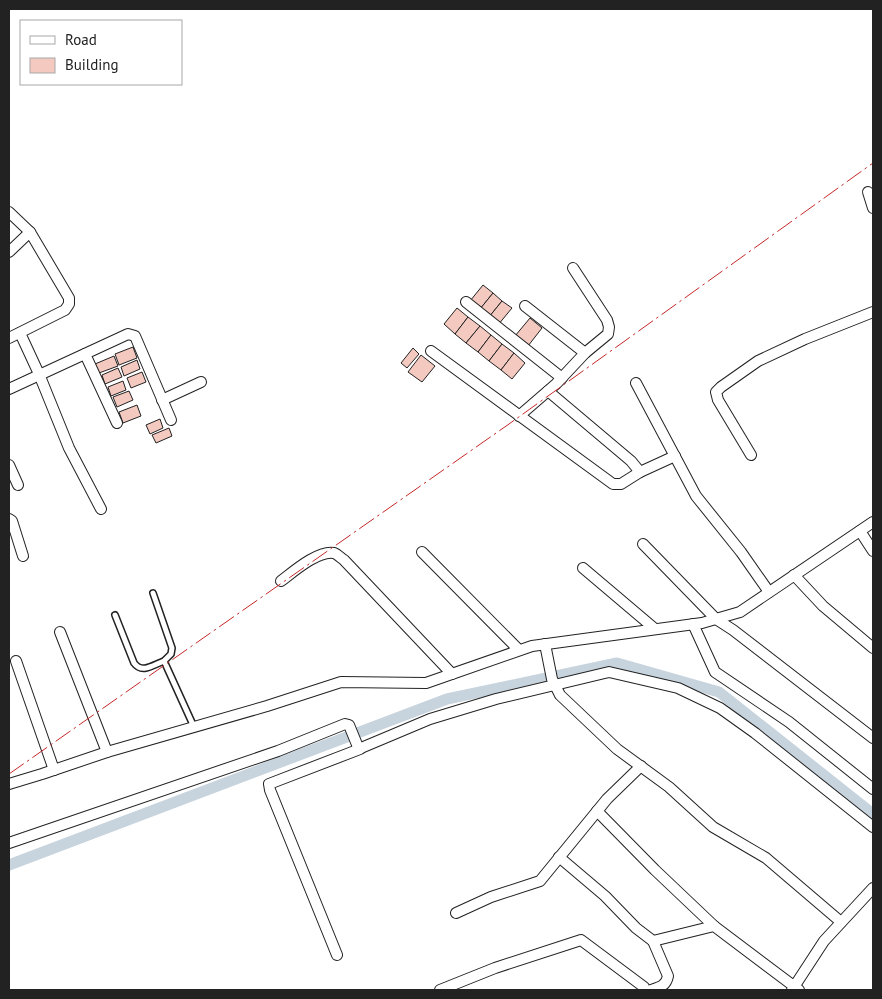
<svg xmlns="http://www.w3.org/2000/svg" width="882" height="999" font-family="'PT Sans',sans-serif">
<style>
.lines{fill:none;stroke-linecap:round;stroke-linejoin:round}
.canal{stroke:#c7d3dd;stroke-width:11}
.building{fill:#f3c9c0;stroke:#222}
.service-casing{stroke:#222;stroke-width:8}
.minor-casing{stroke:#222;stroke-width:12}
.service{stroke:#fff;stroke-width:5}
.minor{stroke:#fff;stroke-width:10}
.power{stroke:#c62828;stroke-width:1;stroke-dasharray:18 4 2.5 4;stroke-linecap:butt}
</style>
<rect width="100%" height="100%" fill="#fff"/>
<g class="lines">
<polyline class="canal" points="9,865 447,699 617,663 719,692 873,814"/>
</g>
<g class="building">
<polygon points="483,285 493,293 480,309 470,301"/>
<polygon points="493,293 502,301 489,317 480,309"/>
<polygon points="502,301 512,308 498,325 489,317"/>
<polygon points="457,308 468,317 455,334 444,324"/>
<polygon points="468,317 480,326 466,343 455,334"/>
<polygon points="530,318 542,328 528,346 515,336"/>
<polygon points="480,326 491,335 478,352 466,343"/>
<polygon points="491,335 502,344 489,361 478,352"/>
<polygon points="502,344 514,353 501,370 489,361"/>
<polygon points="133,347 137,358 119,365 115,354"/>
<polygon points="413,348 419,354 407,368 401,363"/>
<polygon points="514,353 525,363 512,379 501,370"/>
<polygon points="421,355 435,366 422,382 408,372"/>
<polygon points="114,356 118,366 99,373 95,364"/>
<polygon points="137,360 140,369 124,376 121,367"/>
<polygon points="118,368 122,377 105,384 102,375"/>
<polygon points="142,372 146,382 131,388 127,378"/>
<polygon points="123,381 126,390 111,396 108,387"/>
<polygon points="129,391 133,400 117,407 113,397"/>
<polygon points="137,405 141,416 123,423 119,412"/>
<polygon points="160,419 163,428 150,434 146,425"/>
<polygon points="169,428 172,436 156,443 152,435"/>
</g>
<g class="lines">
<g class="service-casing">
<g id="service">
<polyline points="153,593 172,648 171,654 164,661 194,727"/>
<path d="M115 615 134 663C142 674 153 665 164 661"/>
</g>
</g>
<g class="minor-casing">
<g id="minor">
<polyline points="868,192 873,208"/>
<polyline points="9,212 30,232 69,298 69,304 65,310 9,338"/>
<polyline points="9,252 30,232"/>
<polyline points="466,302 562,378"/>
<polyline points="525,306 585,353"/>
<polyline points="20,333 39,374 69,448 101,509"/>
<polyline points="431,351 613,484 621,484 640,472 675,456"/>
<polyline points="85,354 117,423"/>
<polyline points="636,383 696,496 741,552 769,592"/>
<polyline points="9,389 128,334 135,336 171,420"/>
<polyline points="548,391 631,461 640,472"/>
<polyline points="162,400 201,382"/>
<polyline points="519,416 556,384 585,353 608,334 609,327 607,320 573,268"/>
<polyline points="751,455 718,400 716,392 721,387 758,361 805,339 873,312"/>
<polyline points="9,465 18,485"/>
<polyline points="9,519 12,521 23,556"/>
<polyline points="860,531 873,551"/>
<polyline points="643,544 716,619 733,630 873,738"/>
<polyline points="422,552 519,650"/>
<polyline points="583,568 655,629"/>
<polyline points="794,575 823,606 873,648"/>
<path d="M281 581C293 572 318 550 334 553 337 554 341 558 344 560L452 674"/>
<polyline points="693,624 715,672 789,722 873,789"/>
<polyline points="60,632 107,752"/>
<polyline points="545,644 552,679 560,695 617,749 669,787 713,827 766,858 841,922"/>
<polyline points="16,661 54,770"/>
<polyline points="9,784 42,774 107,752 267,706 341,682 426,683 532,646 702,623 740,612 873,522"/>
<polyline points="597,811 655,870 714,926"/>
<polyline points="9,843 278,751 345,724 349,725 358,747 361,748 430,719 496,699 609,672 678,688 720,708 755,733 873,827"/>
<polyline points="559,857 605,896 636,928 653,941 714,926 799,990"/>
<polyline points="456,913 491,897 540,881 607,799 641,766"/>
<polyline points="337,955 270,790 269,784 360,749 359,748"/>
<polyline points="440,990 495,968 581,940 644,987 645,990"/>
<path d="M651 990C660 987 666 986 668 976L653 941"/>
<polyline points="792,990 824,941 873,888"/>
</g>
</g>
<use href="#service" class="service"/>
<use href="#minor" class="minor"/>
<polyline class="power" points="9,774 509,424 873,163"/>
</g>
<rect width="882" height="999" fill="none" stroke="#222222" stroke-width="20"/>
<rect x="20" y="20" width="162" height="65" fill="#ffffff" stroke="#a7a7a7"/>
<rect x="30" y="36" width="25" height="8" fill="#ffffff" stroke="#a7a7a7"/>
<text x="65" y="45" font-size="15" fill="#222222">Road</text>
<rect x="30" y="58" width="25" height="15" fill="#f3c9c0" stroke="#a7a7a7"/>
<text x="65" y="70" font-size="15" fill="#222222">Building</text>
</svg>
